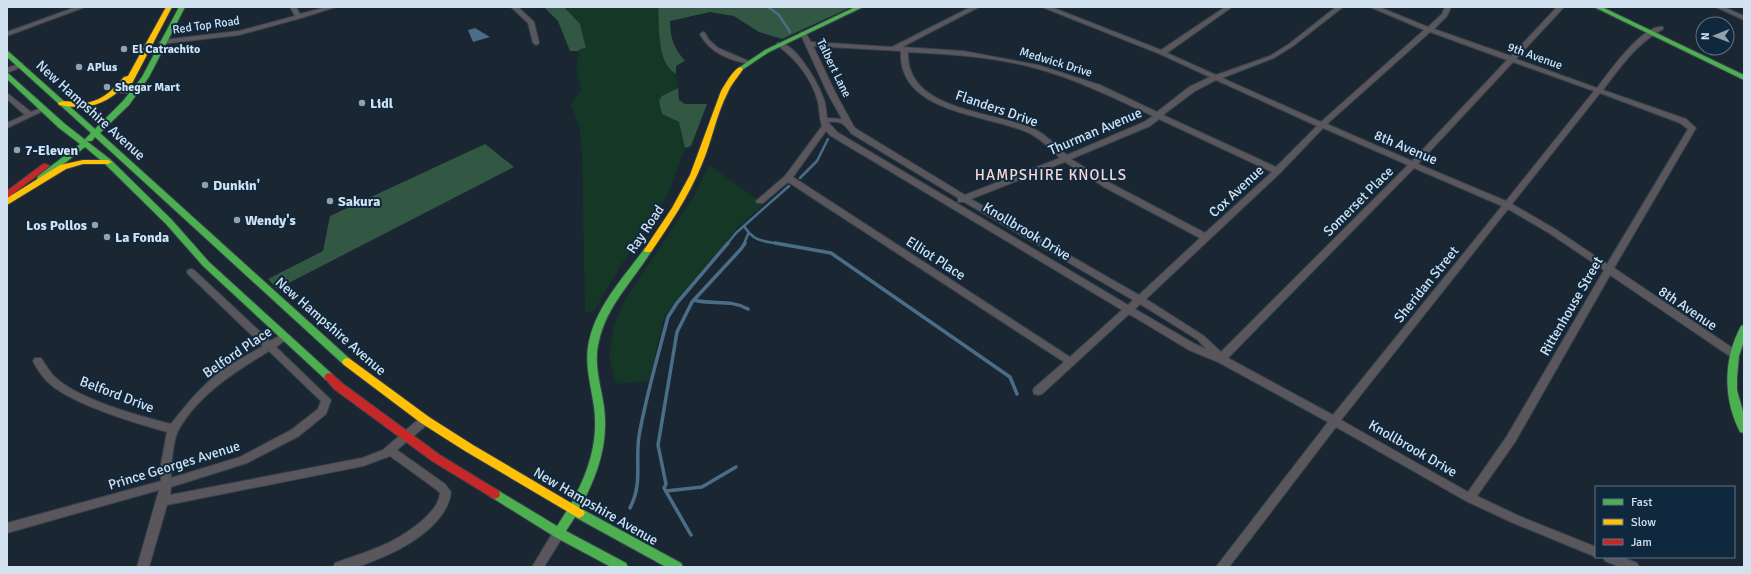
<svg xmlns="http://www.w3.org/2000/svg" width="1751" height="574" font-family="Signika,sans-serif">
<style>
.green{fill:#143726}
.forest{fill:#325742}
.water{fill:#4b6e88}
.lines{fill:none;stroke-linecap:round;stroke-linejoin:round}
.stream-far1{stroke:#4b6e88;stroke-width:2.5}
.stream{stroke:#4b6e88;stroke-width:3.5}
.street-casing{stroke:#36414b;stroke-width:2}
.fast-casing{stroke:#36414b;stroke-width:2}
.slow-casing{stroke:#36414b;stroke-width:2}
.jam-casing{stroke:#36414b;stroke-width:2}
.street{fill:#5a575c;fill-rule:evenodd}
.fast{fill:#4caf50;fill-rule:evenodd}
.slow{fill:#ffc107;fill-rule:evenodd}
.jam{fill:#c62828;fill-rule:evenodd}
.poi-dot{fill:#92a1ae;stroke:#10283d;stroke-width:1.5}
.labels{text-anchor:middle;stroke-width:4;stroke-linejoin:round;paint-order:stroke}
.far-street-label{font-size:12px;fill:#d3e2f0;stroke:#10283d}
.far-poi-label{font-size:12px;font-weight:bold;fill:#d3e2f0;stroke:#10283d;text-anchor:start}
.poi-label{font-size:14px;font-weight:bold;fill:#d3e2f0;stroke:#10283d;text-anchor:start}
.street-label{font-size:14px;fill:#d3e2f0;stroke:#10283d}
.neighbourhood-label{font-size:15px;letter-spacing:1px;fill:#fad7d3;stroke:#10283d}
</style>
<rect width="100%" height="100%" fill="#1a2732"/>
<g class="green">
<polygon points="564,7 658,7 660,25 672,71 676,74 678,88 662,96 662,114 679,122 685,148 667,196 621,265 594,311 585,312 582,154 580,128 571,105 581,89 576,69 579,51 580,49 586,48 580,24"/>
<polygon points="709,165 764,204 737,228 664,316 649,381 616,384 609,355 614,326 624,301 693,198"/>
</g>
<g class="forest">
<polygon points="544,7 564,7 580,24 586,48 580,49 579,51 570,51 558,21"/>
<path d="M658 7H846L849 8 782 39 759 32 734 16 710 12 670 21C670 38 674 48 685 61L676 66V74C656 62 660 27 658 7Z"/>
<polygon points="678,88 679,100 685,104 707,104 691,146 685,148 679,122 662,114 659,101 662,96"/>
<polygon points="485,144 514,167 277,289 268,279 323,251 330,216"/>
</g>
<polygon class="water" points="475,28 490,37 473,42 468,30"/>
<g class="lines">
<g class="stream-far1">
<polyline points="768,7 779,15 790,32"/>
<polyline points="800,178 817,161 828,139"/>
<path d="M744 226C754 242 763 241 781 244"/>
<polyline points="727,244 736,233 789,186"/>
<polyline points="744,244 748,234"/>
</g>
<g class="stream">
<polyline points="775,243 831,253 1010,377 1017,394"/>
<path d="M694 300C712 305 731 299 748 309"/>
<polyline points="666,491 702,487 736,467"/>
<path d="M630 508C643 483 635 462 639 436 646 396 658 356 668 317L677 303 728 243"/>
<polyline points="691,535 664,488 666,484 658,445 677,332 692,302 741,249 745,243"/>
</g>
<g class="street-casing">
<g id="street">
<polygon points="76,7 85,7 7,36 7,32"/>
<polygon points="290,7 296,7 300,14 326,7 336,7 301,18 239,35 162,44 159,42 162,40 239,31 295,16"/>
<polygon points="511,7 518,7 534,22 539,43 538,44 536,45 533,43 528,23"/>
<path d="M971 7H979L902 47 963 51 1038 65 1100 85 1157 112 1189 87 1210 77 1160 54 1042 7H1051L1161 50 1225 7H1232L1167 53 1216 75 1270 56 1289 44 1336 7H1343L1293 46 1274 58 1222 78 1321 122 1424 30 1370 7H1379L1428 27 1442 14 1445 7H1451L1447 16 1434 29 1511 56 1557 7H1564L1516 59 1597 88C1609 72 1643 24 1663 27V29C1637 43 1621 66 1603 90L1686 119 1696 128 1614 268 1737 351 1739 354 1737 357H1731L1610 275 1515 442 1477 496 1519 516 1596 547V557L1511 522 1466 501 1336 427 1229 567H1216L1328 422 1218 362 1189 350 1129 314 1042 394 1038 395 1034 394 1033 391 1034 388 1064 362 788 182 763 203H757L756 201 785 176 822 126C819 118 820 111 818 102 812 79 796 59 777 45V43C794 40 818 83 823 97 826 104 826 111 827 118L842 119 828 94 800 33 801 32H805L811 42 892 47ZM1430 32 1507 60 1412 161 1327 124ZM813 46 901 51C897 114 989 114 1029 133 1041 139 1051 149 1060 158L965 195 858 130 854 127 836 94ZM908 52C950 54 994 57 1035 68 1076 79 1114 98 1153 116L1144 122 1067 155C1057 147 1048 136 1036 130 997 111 905 112 908 52ZM1513 62 1594 91 1506 201 1418 164ZM1216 80 1317 126 1276 167 1163 115 1195 91ZM1600 93 1680 123 1688 129 1607 264 1555 229 1512 204ZM1159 119 1272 172 1205 233 1110 183 1071 159 1150 126ZM828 122C844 121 843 124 852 134L958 198V202H964L1133 300 1128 305 837 132ZM1323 128 1408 165 1221 352 1204 336 1146 299 1280 173ZM826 131 831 136 1122 310 1070 357 793 177ZM1065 162 1104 187 1200 238 1139 295 971 199ZM1414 168 1502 206 1333 415 1228 358ZM1508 209 1549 233 1604 270 1507 436 1468 492 1341 420ZM1140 304 1198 340 1206 349 1195 344 1135 309Z"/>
<polygon points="1716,7 1724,7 1744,16 1744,20"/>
<path d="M703 32 705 33 709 40 718 48 751 62 748 64C728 59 710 53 700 34Z"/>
<polygon points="21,63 23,64 23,66 7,73 7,68"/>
<polygon points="7,93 31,112 43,107 47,109 7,128 7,123 25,115 7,99"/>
<path d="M191 269 194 270 270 341 281 335H287L289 337 287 339 276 347 331 400 326 414 299 436 247 463 171 487 170 495 362 458 383 450 421 417 425 416 429 417 430 420 429 423 397 450 445 484 451 492C447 526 402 550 373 561 367 563 361 566 355 567 348 568 340 567 333 567L335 563C368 551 396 544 424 519 431 512 439 504 440 493L437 490 390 456 363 466 167 505 149 567H137L159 490 7 533V523L161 481V464L167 432C135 423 74 405 50 384 43 378 37 369 33 361L35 358H41C46 365 50 373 56 378 80 400 139 416 171 424 182 410 193 396 206 384 222 368 243 358 263 346L188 274 187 272 188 270ZM269 351 321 401 318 409 291 430 240 457 171 478C171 466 173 439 179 429 199 394 235 372 269 351Z"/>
<polygon points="559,528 563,529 565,533 544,567 532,567 555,529"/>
<polygon points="1603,557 1622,557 1637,563 1639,567 1620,567 1605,561"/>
</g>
</g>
<g class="fast-casing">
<g id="fast">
<polygon points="179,7 185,7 149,77 129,105 100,133 350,359 352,362 350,365 344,365 95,137 92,141 86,141 85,139 91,133 7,57 7,51 9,52 95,129 123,101 142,77"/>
<polygon points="855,7 863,7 769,52 742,70 738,70 737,69 765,50"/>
<polygon points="1594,7 1602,7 1744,75 1744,80"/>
<polygon points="7,73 9,74 65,124 111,160 172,220 209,262 332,374 334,377 332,380 326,380 203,266 166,224 105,164 85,147 44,180 38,180 37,178 38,176 80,144 59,128 7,79"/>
<path d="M648 247 652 250C634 280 607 305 599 341 593 364 601 385 604 407 609 444 597 476 580 508L681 563 683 567H666L575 517 566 531 626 563 628 567H611L555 537 491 497 490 494 491 491 495 489 499 491 557 526C581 490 600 451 594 407 591 385 584 364 589 341 597 305 624 277 645 248Z"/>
<path d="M1744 325V341L1739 356 1737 378V390L1744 415V433L1740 432C1723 399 1723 359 1741 326Z"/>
</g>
</g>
<g class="slow-casing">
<g id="slow">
<path d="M166 7H172L127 93H121L120 91 123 87C105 106 84 110 59 105L58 103C64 99 75 103 83 103 101 102 113 90 124 77L128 76Z"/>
<path d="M740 67 743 69C738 77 732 83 728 92 716 115 712 141 702 164 689 196 670 224 651 252H645L644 250 672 208 690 175 721 91C726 83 732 71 740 67Z"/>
<polygon points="83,160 108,160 112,162 108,164 83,164 66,169 7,205 7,198 60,165"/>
<polygon points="347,358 350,359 429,417 473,445 583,510 585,513 583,516 579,518 575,516 465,451 421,423 344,365 342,362 344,359"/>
</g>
</g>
<g class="jam-casing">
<g id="jam">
<polygon points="43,164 46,164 50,166 7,198 7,191"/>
<polygon points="329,373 332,374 342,383 440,455 499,491 500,494 499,497 495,499 491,497 432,461 334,389 324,377 326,374"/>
</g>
</g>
<use href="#street" class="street"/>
<use href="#fast" class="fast"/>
<use href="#slow" class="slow"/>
<use href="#jam" class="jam"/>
</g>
<g class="poi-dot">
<circle cx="124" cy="49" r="4"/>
<circle cx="79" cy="67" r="4"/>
<circle cx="107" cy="87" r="4"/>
<circle cx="362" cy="103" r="4"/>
<circle cx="17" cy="150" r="4"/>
<circle cx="205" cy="185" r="4"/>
<circle cx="330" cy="201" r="4"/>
<circle cx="237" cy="220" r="4"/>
<circle cx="95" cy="225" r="4"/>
<circle cx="107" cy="237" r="4"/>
</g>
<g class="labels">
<g class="far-street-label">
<text transform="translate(206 25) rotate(-8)" y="4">Red Top Road</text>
<text transform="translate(1535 56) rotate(20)" y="4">9th Avenue</text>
<text transform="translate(1056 62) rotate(17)" y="4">Medwick Drive</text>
<text transform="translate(834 68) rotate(64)" y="4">Talbert Lane</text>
</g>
<g class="far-poi-label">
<text x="132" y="53">El Catrachito</text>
<text x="87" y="71">APlus</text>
<text x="115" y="91">Shegar Mart</text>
</g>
<g class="poi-label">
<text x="370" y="108">Lidl</text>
<text x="25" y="155">7-Eleven</text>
<text x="213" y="190">Dunkin'</text>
<text x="338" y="206">Sakura</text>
<text x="245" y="225">Wendy's</text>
<text x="87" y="230" text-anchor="end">Los Pollos</text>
<text x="115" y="242">La Fonda</text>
</g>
<g class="street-label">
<text transform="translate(997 108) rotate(19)" y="5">Flanders Drive</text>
<text transform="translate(91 110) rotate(42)" y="5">New Hampshire Avenue</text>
<text transform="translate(1095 131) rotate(-23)" y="5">Thurman Avenue</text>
<text transform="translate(1406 147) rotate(23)" y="5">8th Avenue</text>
<text transform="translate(1236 191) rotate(-43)" y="5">Cox Avenue</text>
<text transform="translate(1358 201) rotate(-45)" y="5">Somerset Place</text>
<text transform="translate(645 229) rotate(-56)" y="5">Ray Road</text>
<text transform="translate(1027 231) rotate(31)" y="5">Knollbrook Drive</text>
<text transform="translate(936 258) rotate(33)" y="5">Elliot Place</text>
<text transform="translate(1426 284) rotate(-51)" y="5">Sheridan Street</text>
<text transform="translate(1571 306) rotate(-60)" y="5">Rittenhouse Street</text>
<text transform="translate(1688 308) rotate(34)" y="5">8th Avenue</text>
<text transform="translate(331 326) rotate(41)" y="5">New Hampshire Avenue</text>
<text transform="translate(237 352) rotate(-34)" y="5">Belford Place</text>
<text transform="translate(117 394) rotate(21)" y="5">Belford Drive</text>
<text transform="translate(1413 448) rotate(30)" y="5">Knollbrook Drive</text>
<text transform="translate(174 465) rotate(-17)" y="5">Prince Georges Avenue</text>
<text transform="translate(596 506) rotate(30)" y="5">New Hampshire Avenue</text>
</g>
<g class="neighbourhood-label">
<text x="1051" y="180">HAMPSHIRE KNOLLS</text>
</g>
</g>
<rect width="1751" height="574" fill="none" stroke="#d3e2f0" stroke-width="16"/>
<rect x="1595" y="486" width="140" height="72" fill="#10283d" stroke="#5e7285"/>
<rect x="1603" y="499" width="20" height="6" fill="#4caf50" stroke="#5e7285"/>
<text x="1631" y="506" font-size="12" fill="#d3e2f0">Fast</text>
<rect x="1603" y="519" width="20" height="6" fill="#ffc107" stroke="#5e7285"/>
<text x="1631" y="526" font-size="12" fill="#d3e2f0">Slow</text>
<rect x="1603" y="539" width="20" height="6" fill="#c62828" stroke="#5e7285"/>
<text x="1631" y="546" font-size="12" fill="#d3e2f0">Jam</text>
<g transform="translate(1715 36) rotate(269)"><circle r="19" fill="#10283d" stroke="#5e7285"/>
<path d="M0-3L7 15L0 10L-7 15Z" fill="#92a1ae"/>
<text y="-6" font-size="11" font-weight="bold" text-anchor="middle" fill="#d3e2f0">N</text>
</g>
</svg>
